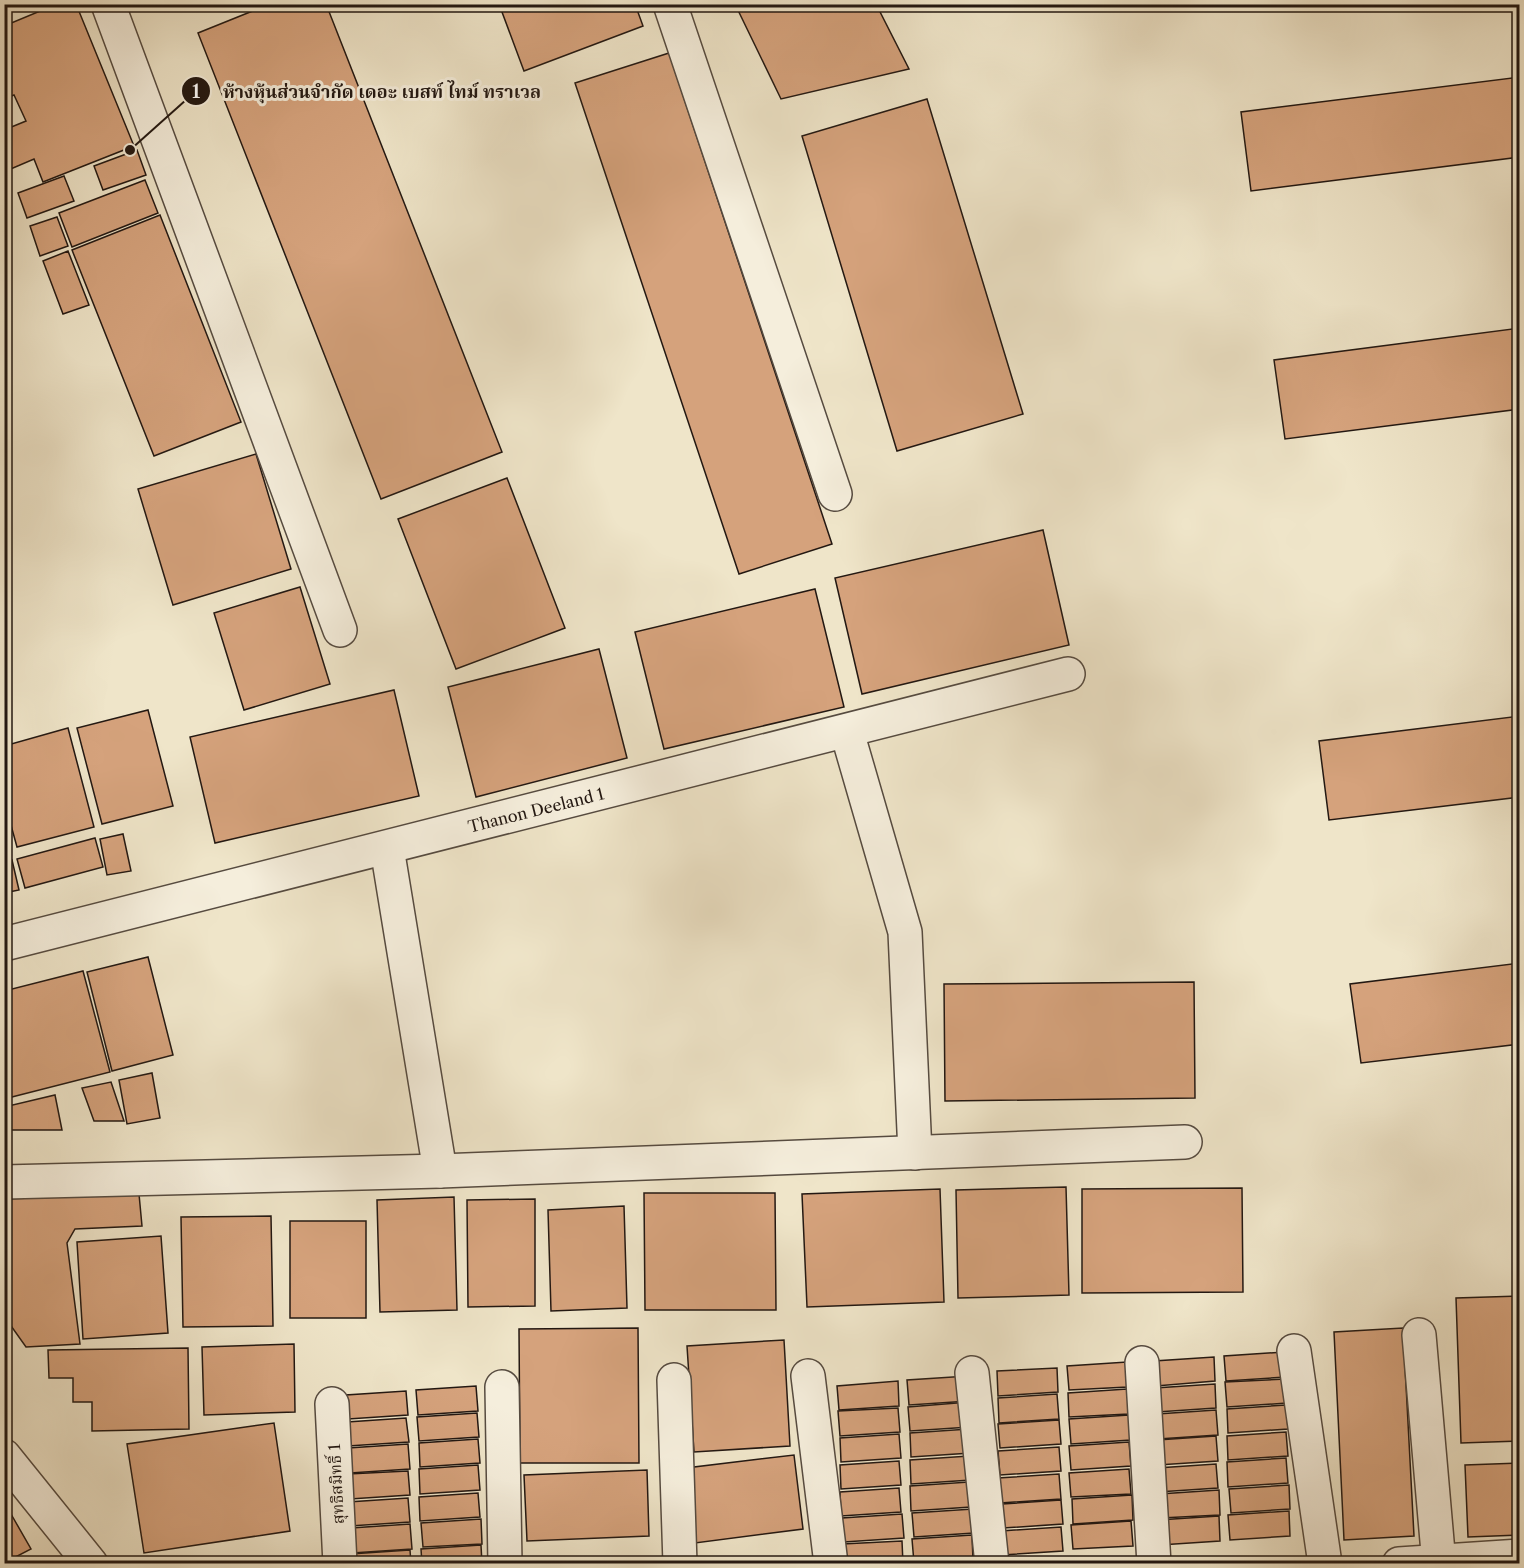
<svg xmlns="http://www.w3.org/2000/svg" width="1524" height="1568" font-family="'Libre Caslon Text','Noto Serif Thai',serif">
<style>
.building{fill:#d5a27c;stroke:#231812;stroke-width:1.5}
.lines{fill:none;stroke-linecap:round;stroke-linejoin:round}
.minor-casing{stroke:#564b40;stroke-width:36}
.minor{stroke:#f5eedc;stroke-width:33}
.labels{text-anchor:middle;stroke-width:6;stroke-linejoin:round;paint-order:stroke}
.street-label{font-size:16px;fill:#231812;stroke:#f5eedc}
.leader{fill:none;stroke:#231812;stroke-width:2}
.callout-dot{fill:#231812;stroke:#f5eedc;stroke-width:2}
.mark-label{font-size:18px;text-anchor:middle;font-weight:bold;fill:#fff}
.callout-label{font-size:18px;text-anchor:middle;font-weight:bold;fill:#231812;stroke:#f5eedc;stroke-width:6;stroke-linejoin:round;paint-order:stroke}
</style>
<rect width="100%" height="100%" fill="#efe5c9"/>
<filter id="stains"><feTurbulence type="fractalNoise" baseFrequency=".00333" numOctaves="4"/><feColorMatrix values="0 0 0 0 .2 0 0 0 0 .09 0 0 0 0 .02 0 0 0 .5 -.17"/></filter>
<radialGradient id="worn" r=".72"><stop offset=".6" stop-color="#630" stop-opacity="0"/><stop offset="1" stop-color="#630" stop-opacity=".3"/></radialGradient>
<g class="building">
<polygon points="57,4 76,4 134,146 43,182 34,159 6,171 4,166 4,130 26,121 14,95 4,99 4,26"/>
<polygon points="270,4 326,4 502,452 381,499 198,33"/>
<polygon points="499,4 635,4 643,26 524,71"/>
<polygon points="735,4 876,4 909,69 781,99"/>
<polygon points="669,53 832,544 739,574 575,83"/>
<polygon points="1520,77 1520,157 1251,191 1241,112"/>
<polygon points="927,99 1023,414 897,451 802,136"/>
<polygon points="137,150 146,175 103,190 94,166"/>
<polygon points="64,176 74,201 27,218 18,193"/>
<polygon points="145,180 158,213 72,247 59,213"/>
<polygon points="160,215 241,422 154,456 72,250"/>
<polygon points="57,217 68,246 40,256 30,226"/>
<polygon points="68,251 89,305 63,314 43,261"/>
<polygon points="1520,328 1520,409 1285,439 1274,360"/>
<polygon points="256,454 291,569 173,605 138,489"/>
<polygon points="507,478 565,628 456,669 398,519"/>
<polygon points="1043,530 1069,645 862,694 835,578"/>
<polygon points="300,587 330,684 244,710 214,613"/>
<polygon points="815,589 844,707 664,749 635,632"/>
<polygon points="599,649 627,758 476,797 448,687"/>
<polygon points="394,690 419,796 215,843 190,737"/>
<polygon points="148,710 173,806 102,824 77,728"/>
<polygon points="1520,716 1520,797 1329,820 1319,741"/>
<polygon points="68,728 94,827 17,847 4,800 4,746"/>
<polygon points="123,834 131,871 107,875 100,839"/>
<polygon points="95,838 103,867 25,888 17,859"/>
<polygon points="12,860 19,890 4,893 4,862"/>
<polygon points="148,957 173,1055 112,1071 87,972"/>
<polygon points="1520,963 1520,1044 1361,1063 1350,984"/>
<polygon points="83,971 110,1072 4,1099 4,991"/>
<polygon points="1194,982 1195,1098 945,1101 944,984"/>
<polygon points="152,1073 160,1118 127,1124 119,1080"/>
<polygon points="111,1082 124,1121 94,1121 82,1088"/>
<polygon points="55,1095 62,1130 4,1130 4,1107"/>
<polygon points="1066,1187 1069,1295 958,1298 956,1190"/>
<polygon points="1242,1188 1243,1292 1082,1293 1082,1189"/>
<polygon points="940,1189 944,1302 807,1307 802,1194"/>
<polygon points="644,1193 775,1193 776,1310 645,1310"/>
<polygon points="139,1194 142,1226 75,1229 67,1243 80,1344 26,1347 4,1316 4,1199"/>
<polygon points="454,1197 457,1310 380,1312 377,1200"/>
<polygon points="535,1199 535,1306 468,1307 467,1200"/>
<polygon points="624,1206 627,1308 551,1311 548,1210"/>
<polygon points="271,1216 273,1326 183,1327 181,1217"/>
<rect x="290" y="1221" width="76" height="97"/>
<polygon points="161,1236 168,1333 83,1339 77,1242"/>
<polygon points="1520,1296 1520,1441 1461,1443 1456,1298"/>
<polygon points="638,1328 639,1463 520,1463 519,1329"/>
<polygon points="1403,1328 1414,1536 1344,1540 1334,1332"/>
<polygon points="784,1340 790,1446 694,1452 687,1346"/>
<polygon points="294,1344 295,1412 204,1415 202,1347"/>
<polygon points="188,1348 189,1429 92,1431 92,1402 73,1402 73,1378 49,1378 48,1350"/>
<polygon points="1284,1352 1286,1377 1226,1381 1224,1356"/>
<polygon points="1214,1357 1215,1381 1156,1386 1154,1361"/>
<polygon points="1127,1362 1128,1387 1069,1390 1067,1366"/>
<polygon points="1057,1368 1058,1392 998,1396 997,1371"/>
<polygon points="968,1376 969,1401 909,1405 907,1380"/>
<polygon points="1286,1379 1287,1403 1227,1407 1225,1382"/>
<polygon points="898,1381 899,1406 839,1410 837,1386"/>
<polygon points="1215,1384 1216,1408 1157,1412 1155,1388"/>
<polygon points="476,1386 478,1411 418,1415 416,1390"/>
<polygon points="1127,1389 1129,1414 1069,1417 1068,1393"/>
<polygon points="406,1391 408,1415 348,1419 346,1395"/>
<polygon points="1057,1394 1059,1419 999,1423 998,1398"/>
<polygon points="969,1402 970,1427 910,1431 908,1407"/>
<polygon points="1286,1405 1288,1429 1228,1433 1227,1409"/>
<polygon points="898,1408 900,1432 840,1436 838,1411"/>
<polygon points="1216,1410 1218,1435 1158,1439 1157,1414"/>
<polygon points="477,1413 479,1437 419,1441 417,1417"/>
<polygon points="1129,1415 1131,1440 1071,1444 1069,1419"/>
<polygon points="406,1418 409,1442 348,1446 347,1422"/>
<polygon points="1059,1420 1061,1444 1000,1448 998,1424"/>
<polygon points="274,1423 290,1531 144,1553 127,1444"/>
<polygon points="969,1429 971,1453 911,1457 910,1433"/>
<polygon points="1286,1432 1288,1456 1228,1460 1227,1436"/>
<polygon points="899,1434 901,1458 841,1462 840,1438"/>
<polygon points="1216,1436 1218,1461 1158,1465 1157,1440"/>
<polygon points="478,1439 480,1463 420,1467 419,1443"/>
<polygon points="1129,1442 1131,1466 1071,1470 1069,1446"/>
<polygon points="408,1444 410,1469 350,1473 348,1448"/>
<polygon points="1059,1447 1061,1471 1000,1475 998,1451"/>
<polygon points="794,1455 803,1529 695,1543 686,1468"/>
<polygon points="969,1456 971,1480 911,1484 910,1460"/>
<polygon points="1286,1458 1288,1483 1228,1487 1227,1462"/>
<polygon points="899,1461 901,1485 841,1489 840,1465"/>
<polygon points="1520,1463 1520,1535 1468,1537 1465,1465"/>
<polygon points="1216,1464 1218,1488 1158,1492 1157,1468"/>
<polygon points="478,1465 480,1490 420,1494 419,1469"/>
<polygon points="1129,1469 1131,1494 1071,1497 1069,1473"/>
<polygon points="647,1470 649,1536 527,1541 524,1475"/>
<polygon points="408,1471 410,1495 350,1499 348,1474"/>
<polygon points="1059,1474 1061,1499 1000,1503 998,1478"/>
<polygon points="969,1482 971,1507 911,1511 910,1486"/>
<polygon points="1289,1485 1290,1509 1231,1513 1229,1489"/>
<polygon points="899,1488 901,1512 841,1516 840,1492"/>
<polygon points="1219,1490 1220,1515 1161,1518 1159,1494"/>
<polygon points="478,1493 480,1517 420,1521 419,1497"/>
<polygon points="1132,1495 1133,1520 1073,1524 1072,1499"/>
<polygon points="408,1498 410,1522 350,1526 348,1502"/>
<polygon points="1061,1500 1063,1524 1003,1528 1002,1504"/>
<polygon points="973,1509 974,1533 914,1537 912,1513"/>
<polygon points="1289,1511 1290,1536 1230,1540 1228,1515"/>
<polygon points="11,1514 31,1549 4,1563 4,1517"/>
<polygon points="902,1514 904,1538 844,1542 842,1518"/>
<polygon points="1219,1516 1220,1541 1160,1545 1158,1520"/>
<polygon points="481,1519 482,1544 423,1547 421,1523"/>
<polygon points="1131,1521 1133,1546 1073,1549 1071,1525"/>
<polygon points="410,1524 412,1549 352,1553 351,1528"/>
<polygon points="1061,1527 1063,1551 1002,1555 1001,1531"/>
<polygon points="972,1535 973,1560 914,1563 912,1539"/>
<polygon points="902,1541 903,1564 843,1564 842,1544"/>
<polygon points="481,1545 482,1564 422,1564 421,1549"/>
<polygon points="410,1550 411,1564 351,1564 350,1554"/>
</g>
<g class="lines">
<g class="minor-casing">
<g id="minor">
<polyline points="108,4 340,630"/>
<polyline points="670,4 835,494"/>
<polyline points="847,732 905,932 915,1153"/>
<polyline points="387,848 440,1171"/>
<polyline points="4,944 1068,674"/>
<polyline points="4,1182 440,1171 1185,1142"/>
<polyline points="1419,1335 1439,1564"/>
<polyline points="1294,1351 1325,1564"/>
<polyline points="1142,1363 1154,1564"/>
<polyline points="972,1373 992,1564"/>
<polyline points="808,1376 831,1564"/>
<polyline points="674,1380 680,1564"/>
<polyline points="502,1387 505,1564"/>
<polyline points="332,1404 340,1564"/>
<polyline points="4,1456 91,1564"/>
<polyline points="1399,1564 1520,1556"/>
</g>
</g>
<use href="#minor" class="minor"/>
</g>
<g class="labels">
<g class="street-label">
<text transform="translate(536 810) rotate(-14)" y="6">Thanon Deeland 1</text>
<text transform="translate(336 1484) rotate(-93)" y="6">สุทธิสมิทธิ์ 1</text>
</g>
</g>
<path class="leader" d="M130 150L196 91"/>
<g class="callout-dot">
<circle cx="130" cy="150" r="6"/>
<circle cx="196" cy="91" r="15"/>
</g>
<g class="mark-label">
<text x="196" y="98">1</text>
</g>
<g class="callout-label">
<text x="382" y="98">ห้างหุ้นส่วนจำกัด เดอะ เบสท์ ไทม์ ทราเวล</text>
</g>
<rect width="1524" height="1568" fill="none" stroke="#efe5c9" stroke-width="24"/>
<rect x="6" y="6" width="1512" height="1556" fill="none" stroke="#231812" stroke-width="3"/>
<rect x="12" y="12" width="1500" height="1544" fill="none" stroke="#231812" stroke-width="1.5"/>
<rect width="100%" height="100%" filter="url(#stains)"/>
<rect width="100%" height="100%" fill="url(#worn)"/>
</svg>
